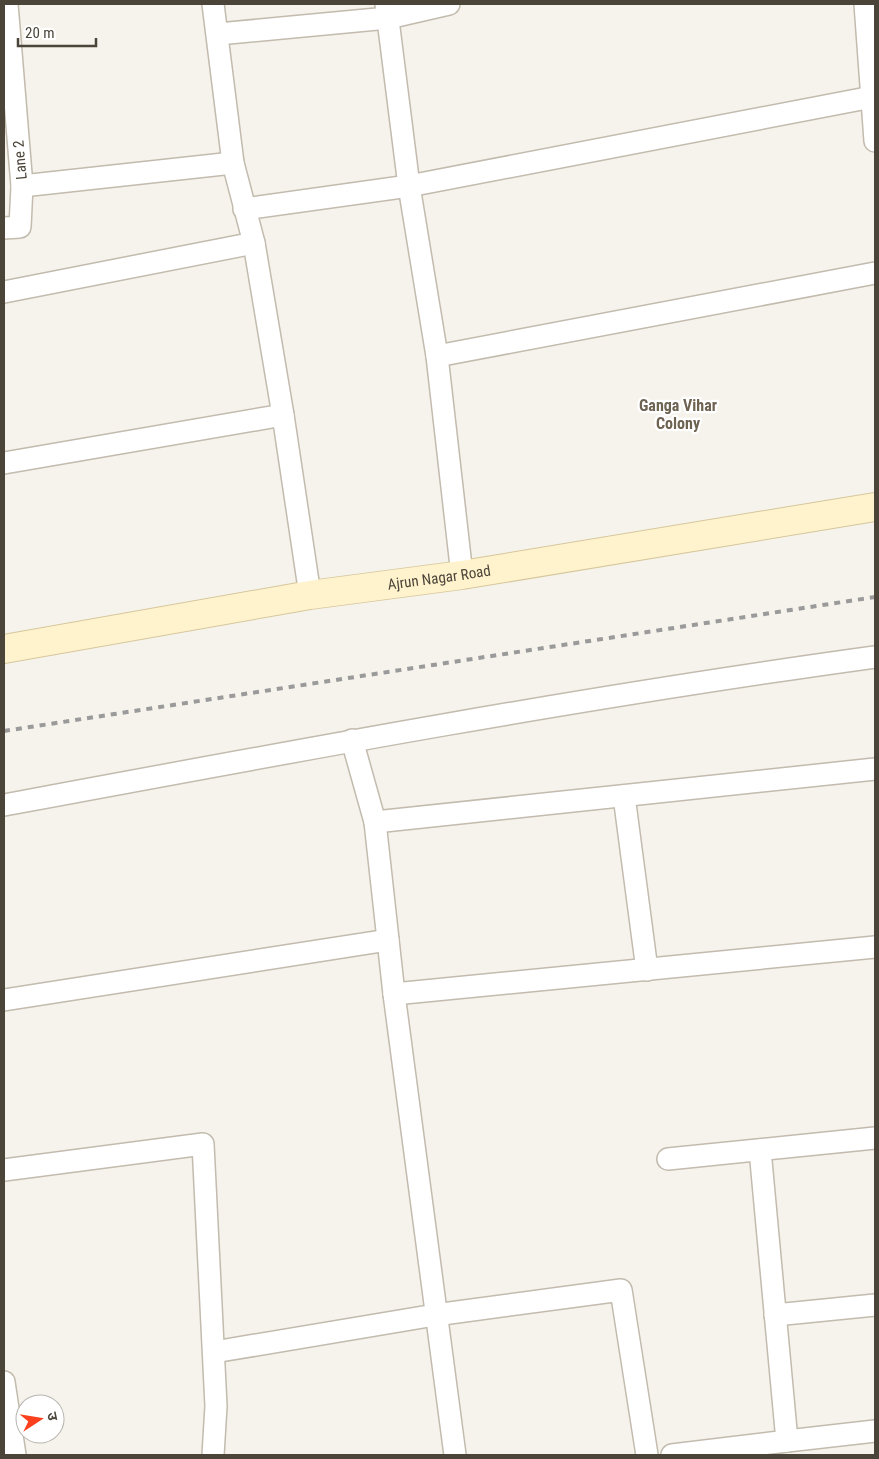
<svg xmlns="http://www.w3.org/2000/svg" width="879" height="1459" font-family="'Roboto Condensed','Noto Sans Devanagari',sans-serif">
<style>
.lines{fill:none;stroke-linecap:round;stroke-linejoin:round}
.street-casing{stroke:#c2bbae;stroke-width:24}
.secondary-casing{stroke:#d6c79b;stroke-width:30}
.street{stroke:#fff;stroke-width:21}
.secondary{stroke:#fff3cd;stroke-width:28}
.rail{stroke:#9a9a9a;stroke-width:4;stroke-dasharray:6 6;stroke-linecap:butt}
.labels{text-anchor:middle;stroke-width:4.5;stroke-linejoin:round;paint-order:stroke}
.street-label{font-size:15px;fill:#4b4439;stroke:#fff}
.neighbourhood-label{font-size:16px;font-weight:bold;fill:#6e6250;stroke:#fff}
</style>
<rect width="100%" height="100%" fill="#f6f3ec"/>
<g class="lines">
<g class="street-casing">
<g id="street">
<polyline points="213,4 233,163 254,243 283,415 310,595"/>
<polyline points="386,4 409,186 437,356 462,575"/>
<polyline points="865,4 875,141"/>
<polyline points="218,34 388,18 449,4"/>
<polyline points="22,186 233,163"/>
<polyline points="244,209 409,186 872,97"/>
<polyline points="4,228 20,227 22,186 7,4"/>
<polyline points="4,292 254,243"/>
<polyline points="437,356 875,273"/>
<polyline points="4,463 283,415"/>
<polyline points="352,740 375,822 394,994 455,1455"/>
<polyline points="624,796 647,970"/>
<path d="M4 805C294 751 583 697 875 657"/>
<polyline points="375,822 875,769"/>
<polyline points="394,994 875,947"/>
<polyline points="4,1000 388,940"/>
<polyline points="668,1159 875,1138"/>
<polyline points="4,1170 203,1144 216,1406 213,1455"/>
<polyline points="775,1315 875,1305"/>
<polyline points="214,1352 435,1315 621,1290 647,1455"/>
<polyline points="4,1382 15,1455"/>
<polyline points="787,1441 875,1431"/>
<polyline points="672,1455 787,1441 760,1150"/>
</g>
</g>
<g class="secondary-casing">
<g id="secondary">
<path id="s1" d="M4 649 310 595 462 575 875 507"/>
</g>
</g>
<use href="#street" class="street"/>
<use href="#secondary" class="secondary"/>
<polyline class="rail" points="4,731 875,597"/>
</g>
<g class="labels">
<g class="street-label">
<text transform="translate(20 160) rotate(-95)" y="5">Lane 2</text>
<text dy="5" stroke="none"><textPath href="#s1" startOffset="441">Ajrun Nagar Road</textPath></text>
</g>
<g class="neighbourhood-label">
<text x="678" y="411">Ganga Vihar<tspan x="678" dy="18">Colony</tspan></text>
</g>
</g>
<rect width="879" height="1459" fill="none" stroke="#4b4439" stroke-width="10"/>
<g transform="translate(40 1419) rotate(78)"><circle r="24" fill="#ffffff" stroke="#b7b4b0"/>
<path d="M0-4L9 19L0 12L-9 19Z" fill="#fc3f1d"/>
<text y="-8" font-size="14" font-weight="bold" text-anchor="middle" fill="#4b4439">उ</text>
</g>
<path d="M18 38v8h78v-8" fill="none" stroke="#4b4439" stroke-width="2.5"/>
<text x="25" y="38" font-size="15" fill="#4b4439" stroke="#ffffff" stroke-width="4" paint-order="stroke">20 m</text>
</svg>
